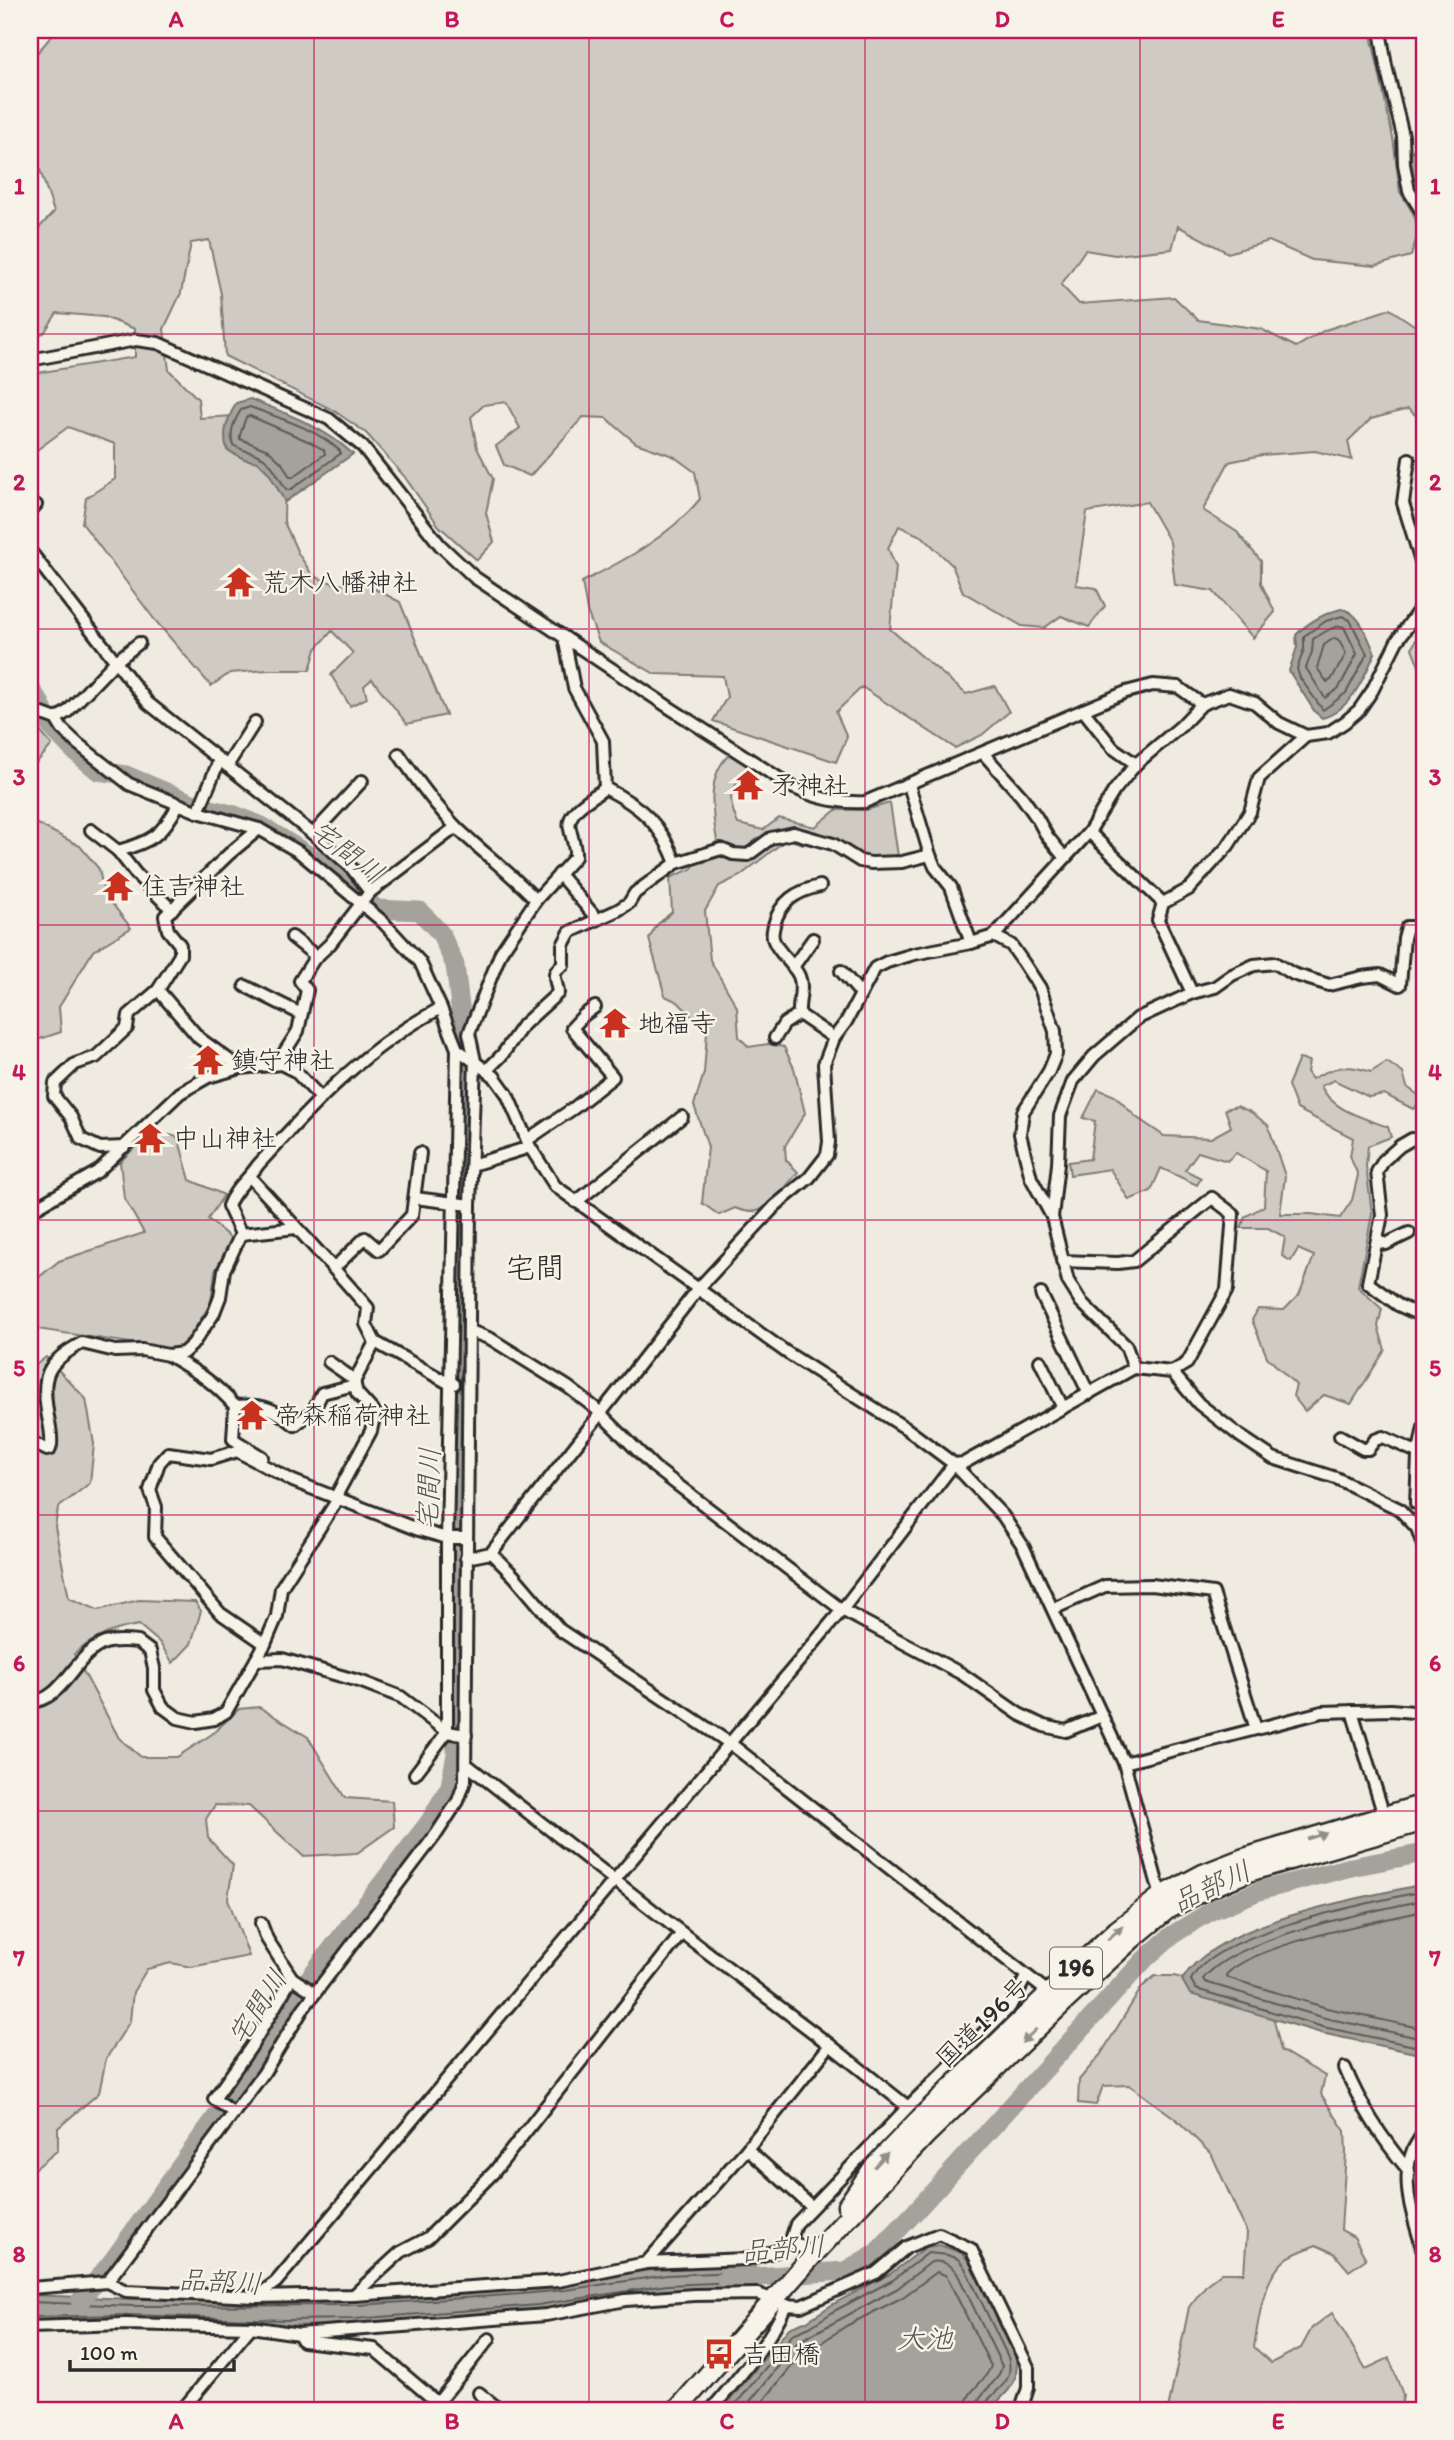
<svg xmlns="http://www.w3.org/2000/svg" width="1454" height="2440" font-family="Itim,'Klee One',sans-serif">
<style>
.green{fill:#cfcbc2;stroke:#7d7b76;stroke-width:2}
.water{fill:#a4a29a;stroke:#74726e;stroke-width:2}
.lines{fill:none;stroke-linecap:round;stroke-linejoin:round}
.shore{stroke:#5b5b57;stroke-width:2}
.river{stroke:#a4a29a;stroke-width:19}
.minor-casing{stroke:#2b2b2b;stroke-width:16}
.trunk-casing{stroke:#2b2b2b;stroke-width:23}
.minor{stroke:#f7f3e8;stroke-width:10}
.trunk{stroke:#f7f3e8;stroke-width:18}
.oneway{fill:#918f8a}
.grid{fill:none;stroke:#c2185b;stroke-width:2;stroke-opacity:0.55}
.labels{text-anchor:middle;stroke-width:5;stroke-linejoin:round;paint-order:stroke}
.shield{fill:#f7f3e8;stroke:#686764;stroke-width:2}
.shield-label{font-size:24px;font-weight:bold;fill:#2b2b2b}
.poi-label{font-size:26px;fill:#2b2b2b;stroke:#f7f3e8;text-anchor:start}
.street-label{font-size:26px;fill:#2b2b2b;stroke:#f7f3e8}
.water-label{font-size:28px;font-style:italic;fill:#555552;stroke:#f7f3e8}
.quarter-label{font-size:30px;fill:#2b2b2b;stroke:#f7f3e8}
.neatline{fill:none;stroke:#c2185b;stroke-width:2.5}
.grid-label{font-size:23px;text-anchor:middle;font-weight:bold;fill:#c2185b}
</style>
<rect width="100%" height="100%" fill="#efebe0"/>
<filter id="ink" filterUnits="userSpaceOnUse"><feTurbulence type="fractalNoise" baseFrequency=".0143" numOctaves="2"/><feDisplacementMap in="SourceGraphic" scale="14" xChannelSelector="R" yChannelSelector="G"/><feConvolveMatrix kernelMatrix="1 2 1 2 8 2 1 2 1" color-interpolation-filters="sRGB"/></filter>
<g filter="url(#ink)">
<g class="green">
<path d="M55 30H1370L1393 138 1400 192 1413 213 1419 230 1411 256 1375 266 1312 260 1269 241 1228 253 1178 226 1172 249 1115 255 1085 250 1061 285 1079 304 1174 297 1198 320 1261 329 1296 347 1325 330 1390 309 1417 327 1424 325V422L1408 409 1371 419 1348 441 1352 460 1315 451 1262 455 1229 462 1203 510 1237 532 1261 561V583L1275 612 1253 638 1213 591 1175 585 1170 542 1147 502 1087 512 1076 585 1096 588 1105 606 1089 627 1061 616 1044 628 1022 626 963 592 952 565 923 537 899 526 888 548 896 567 890 629 966 694 995 686 1009 712 982 735 955 748 862 687 836 712 847 737 836 762 713 721 727 697 723 676 655 674 599 642 587 611 582 582C625 560 669 537 700 499L695 472 673 456 636 443 606 418 583 417 530 476 504 465 496 446 520 428 506 402 484 405 471 417 477 448 493 479 486 513 494 542 477 560 439 526 404 476 366 433 333 410 225 356 221 294 209 240 191 243 181 293 164 329 169 370 198 399 200 418 235 416 285 474 284 522 298 553 313 576 338 585 360 581 400 602 446 715 407 724 372 679 364 686 367 698 350 706 331 675 353 653 332 631 316 649 310 670H268L230 673 211 686 154 619 82 523 86 498 115 479V444L68 427 30 455V374L135 357V329L104 317 57 313 44 333 30 338V232L36 231 54 212 37 161 30 149V52H38L55 32Z"/>
<polygon points="1424,623 1424,679 1412,648"/>
<polygon points="30,720 52,745 30,770"/>
<path d="M730 754 752 768C729 790 726 794 738 824L763 830 779 818 815 827 836 810H866L890 803 898 856 873 859 860 855 838 840 824 836 803 844 787 839 740 876 719 886 705 911 710 960 737 1007 739 1037 749 1047 768 1044 784 1047 794 1068 805 1113 785 1146 786 1160 798 1172C790 1182 769 1208 757 1211 749 1213 742 1211 735 1208L719 1215 702 1203 708 1147 694 1105 704 1073 707 1032 678 1002 665 996 649 939 657 925 672 912 670 878 691 869 717 841C712 812 706 775 730 754Z"/>
<polygon points="30,817 34,822 80,846 99,869 104,893 131,928 93,951 59,1007 61,1032 37,1040 34,1056 30,1055"/>
<path d="M1299 1059 1309 1061 1307 1072 1312 1079C1333 1067 1347 1063 1371 1072L1387 1062 1403 1073 1407 1087 1424 1099 1413 1109 1384 1094 1369 1097 1334 1080 1321 1086C1332 1111 1365 1118 1388 1127L1391 1137 1368 1146 1366 1166 1372 1214 1358 1287 1382 1309 1378 1326 1385 1350 1351 1404 1324 1395 1305 1411 1293 1396 1296 1385 1267 1357 1252 1320 1258 1309 1284 1310 1299 1295 1314 1256 1298 1249 1291 1261 1282 1256 1285 1237 1268 1228H1241L1245 1217 1264 1206 1266 1171 1236 1153 1227 1161 1198 1152 1185 1170 1201 1178 1197 1185 1161 1168 1151 1191 1129 1200 1110 1169 1070 1175 1068 1162 1090 1159 1095 1121 1083 1118 1098 1089 1115 1096 1136 1117 1164 1136 1211 1138 1231 1127 1225 1109 1237 1106 1251 1112 1268 1125 1285 1176 1280 1214H1311L1340 1218 1352 1200 1358 1175 1350 1157 1353 1138 1297 1109 1288 1085Z"/>
<polygon points="152,1131 178,1137 190,1180 224,1195 208,1219 233,1240 215,1271 211,1303 190,1336 177,1350 30,1328 30,1278 39,1277 59,1261 144,1233 124,1198 120,1162"/>
<path d="M46 1357 86 1399 94 1444 90 1483 58 1508 55 1527 69 1598 98 1610 139 1600 195 1602 201 1611 191 1644 173 1663 159 1642 139 1625C113 1629 94 1637 74 1654L119 1738 141 1757H177L212 1734 239 1709 259 1707 308 1737 345 1798 392 1801 394 1827 357 1853 303 1856 249 1806 215 1805 206 1819 208 1838 233 1865 228 1899 249 1956 191 1967 171 1963 147 1969 133 1992 130 2021 106 2059 99 2093 58 2128V2150L30 2173V1377L37 1364Z"/>
<path d="M1155 1976H1175L1271 2008 1281 2050 1325 2076 1321 2094 1345 2131 1346 2152 1341 2230 1354 2237 1366 2259 1349 2271 1334 2253 1316 2245C1307 2249 1294 2253 1286 2259 1262 2279 1259 2319 1254 2347L1271 2363 1301 2348 1312 2328 1332 2313 1366 2369 1389 2358 1403 2395 1401 2410H1168L1189 2307 1207 2284 1221 2273H1244L1247 2233 1212 2155 1176 2119 1129 2085 1103 2086 1096 2105 1078 2103 1079 2080 1101 2054 1142 1987Z"/>
</g>
<g class="water">
<path d="M1424 138V201C1414 188 1405 168 1412 152 1414 147 1421 142 1424 138Z"/>
<path d="M250 399C286 413 324 427 353 454L285 502 269 473 258 462 244 459 227 450C222 432 227 420 236 403Z"/>
<path d="M1341 609C1360 611 1368 639 1375 653 1364 678 1350 711 1322 718L1315 712 1289 671 1297 647 1296 635C1309 621 1323 614 1341 609Z"/>
<path d="M1424 1884V2055L1321 2033 1190 1994 1182 1980C1216 1921 1361 1898 1424 1884Z"/>
<path d="M939 2245 962 2253 971 2265 1015 2354C1022 2381 1007 2394 988 2410H722L789 2328 807 2321 833 2304 890 2274 926 2247Z"/>
<polygon points="756,2264 743,2289 668,2292 539,2312 354,2326 30,2324 30,2295 133,2299 198,2298 596,2277 667,2268"/>
</g>
<g class="lines">
<g class="shore">
<path d="M250 407C279 418 317 429 340 451V454L290 490H287C278 479 276 467 264 458 255 452 242 451 233 445 229 432 234 421 241 410Z"/>
<polygon points="250,416 310,442 324,450 325,454 293,477 290,477 282,463 268,450 240,439 240,435 246,417"/>
<polygon points="1342,616 1350,620 1367,654 1346,693 1323,710 1300,678 1297,669 1304,649 1304,636 1326,621"/>
<polygon points="1340,626 1344,627 1357,654 1339,688 1325,698 1306,668 1312,652 1313,639 1330,629"/>
<polygon points="1334,638 1339,640 1346,654 1331,680 1327,682 1317,668 1324,645"/>
<path d="M1424 1891C1374 1902 1213 1932 1191 1980L1196 1989 1323 2027 1424 2048"/>
<path d="M1424 1900C1370 1912 1237 1936 1203 1979L1205 1982 1325 2018 1424 2039"/>
<path d="M1424 1911C1382 1920 1251 1945 1226 1975L1229 1978 1327 2008 1424 2029"/>
<polyline points="30,2302 133,2306 359,2305 521,2294 565,2290 667,2275 738,2272 742,2275 737,2282 667,2285 538,2305 354,2319 286,2320 127,2315 30,2317"/>
<path d="M731 2410 793 2334 810 2327 836 2310 893 2280 928 2253 947 2255 958 2259 965 2268 1008 2357C1017 2388 987 2390 984 2410"/>
<path d="M743 2410 798 2342 898 2288 931 2262C942 2260 950 2264 957 2273L1002 2366C998 2385 977 2392 975 2410"/>
<path d="M756 2410 804 2351 821 2343 846 2326 903 2297 937 2272 945 2275 948 2279 991 2366C985 2384 966 2389 965 2410"/>
</g>
<g class="river">
<polyline points="30,688 41,704 50,726 74,751 98,771 126,775 199,806 235,815 262,826 318,861 377,909 420,911 441,934 455,965 464,1039 463,1305 454,1548 456,1754 450,1786 430,1821 297,1994 241,2082 113,2260 80,2301"/>
<polyline points="726,2279 845,2271 876,2253 914,2213 1145,1959 1172,1935 1213,1910 1259,1891 1351,1867 1424,1853"/>
</g>
<g class="minor-casing">
<g id="minor">
<polyline points="1380,30 1386,66 1403,136 1404,164 1409,191 1424,215"/>
<path d="M30 360 136 340 158 343 329 419 363 447 440 545 474 577 670 708 794 788C819 799 839 803 865 802L1126 692 1153 685 1178 687 1202 704"/>
<polyline points="1409,459 1403,503 1424,571"/>
<polyline points="30,509 36,505"/>
<polyline points="30,551 148,703 313,834 350,866 370,892"/>
<polyline points="30,706 37,712 56,719 62,729 78,744 129,784 198,812 259,829 299,852 382,921 420,962 441,1008 457,1049 494,1076 507,1094 530,1147 555,1186 786,1352 907,1429 954,1464 1003,1516 1023,1546 1124,1763 1162,1900"/>
<polyline points="1083,710 1113,748 1136,764"/>
<polyline points="56,719 67,712 115,662 139,643"/>
<polyline points="983,753 1022,797 1037,818 1047,836 1065,858"/>
<path d="M399 754C416 779 435 805 456 827 482 852 511 873 536 900"/>
<polyline points="227,766 255,722"/>
<polyline points="909,785 930,855 935,867 951,887 971,943"/>
<path d="M605 788C642 807 661 824 676 863"/>
<polyline points="198,812 219,761"/>
<path d="M91 830 118 851C150 842 162 836 178 805"/>
<polyline points="1089,832 1163,903"/>
<polyline points="313,834 362,781"/>
<polyline points="118,851 136,874 172,910"/>
<polyline points="559,874 597,919"/>
<polyline points="994,936 1011,945 1023,962 1040,988 1055,1031 1056,1054 1049,1071 1023,1112 1020,1134 1031,1178 1052,1217 1068,1281 1081,1302 1126,1346 1134,1368"/>
<polyline points="292,937 317,957"/>
<polyline points="793,967 813,939"/>
<polyline points="841,971 861,994"/>
<polyline points="245,986 301,1014"/>
<polyline points="158,990 199,1038 240,1068"/>
<polyline points="1192,993 1158,920 1163,903 1189,889 1228,846 1250,812 1259,778 1306,736"/>
<polyline points="799,1014 834,1038"/>
<path d="M775 1038 784 1024 799 1014C798 1001 804 987 799 976 793 963 779 954 774 941 771 935 773 931 774 925 780 901 797 891 820 886"/>
<polyline points="281,1064 284,1053 298,1031 307,990 300,981 314,959 330,944 370,892 456,827"/>
<path d="M487 1070 502 1055 523 1025 558 993C557 980 549 973 563 965V945L570 932 618 910 629 903 635 893 676 863 721 849 733 854 748 855 771 838 794 833 833 844 860 861 871 863 902 862 930 855"/>
<polyline points="527,1140 574,1108 613,1077 572,1028 584,1015 595,1007"/>
<polyline points="1424,1141 1412,1139 1400,1146 1384,1160 1377,1172 1382,1215 1368,1283 1398,1305 1424,1317"/>
<polyline points="124,1147 100,1148 81,1139 71,1117 54,1096 55,1083 75,1064 96,1057 127,1028 129,1015 158,990 180,955 180,945 168,930 165,916 229,854 259,829"/>
<polyline points="472,1165 530,1147"/>
<path d="M250 1177C290 1221 330 1263 368 1308L366 1324 375 1342 450 1384H454"/>
<polyline points="415,1198 470,1205"/>
<polyline points="576,1202 682,1117"/>
<polyline points="30,1211 97,1172 180,1093 208,1077 240,1068 281,1064 295,1071 320,1097"/>
<polyline points="1052,1217 1058,1164 1060,1116 1073,1081 1094,1056 1138,1018 1192,993 1215,987 1232,975 1254,965 1275,963 1293,974 1329,985 1362,977 1380,975 1400,985 1404,938 1407,927 1424,927"/>
<path d="M241 1234 228 1206C234 1189 248 1180 258 1165 314 1103 366 1047 441 1008"/>
<polyline points="241,1234 296,1228"/>
<polyline points="1377,1241 1386,1244 1409,1233"/>
<polyline points="1062,1261 1118,1263 1134,1261 1212,1198 1233,1214 1227,1290 1187,1363 1172,1372"/>
<polyline points="334,1268 365,1238 379,1250 412,1215 420,1153"/>
<polyline points="1041,1294 1089,1394"/>
<polyline points="470,1331 491,1339 568,1387 595,1408 654,1467 842,1610 962,1674 1019,1714 1044,1726 1066,1731 1102,1716"/>
<path d="M168 1355C197 1372 213 1381 235 1406L233 1439 262 1457"/>
<polyline points="1040,1361 1063,1408"/>
<polyline points="329,1362 355,1380"/>
<path d="M235 1406C262 1404 274 1408 295 1425L313 1411 322 1393 355 1385"/>
<polyline points="1340,1436 1363,1449 1368,1449 1375,1440 1383,1437 1419,1453"/>
<path d="M30 1441 47 1450 50 1449 51 1445C52 1435 50 1426 48 1417 41 1376 45 1363 82 1343L115 1351 142 1350 168 1355 183 1353 192 1345 213 1315 220 1297 224 1270 241 1234"/>
<polyline points="335,1498 371,1431 375,1413 357,1393 354,1382 375,1342"/>
<polyline points="1416,1503 1418,1456 1424,1427"/>
<polyline points="491,1553 514,1576 560,1630 731,1744 1053,1996"/>
<polyline points="466,1558 491,1553 698,1289 776,1205 809,1178 827,1155 829,1142 824,1064 834,1038 846,1022 875,968 887,962 914,954 971,943 994,936 1089,832 1114,791 1136,764 1181,726 1202,704 1229,694 1255,703 1279,723 1306,736 1328,733 1345,722 1359,710 1372,691 1397,641 1424,603"/>
<polyline points="1053,1609 1105,1586 1152,1585 1213,1593 1256,1729"/>
<polyline points="265,1644 220,1613 155,1537 156,1507 150,1490 159,1463 168,1453 211,1459 237,1451 293,1481 419,1530 447,1538 466,1538"/>
<polyline points="256,1660 282,1659 362,1682 401,1697 447,1732 466,1735"/>
<path d="M30 1702C64 1701 74 1654 105 1643 115 1640 128 1641 138 1642L150 1651 154 1668V1690L163 1707 178 1718 196 1722 214 1719 226 1712 265 1644 277 1616 281 1588 338 1499"/>
<polyline points="1352,1711 1385,1819"/>
<polyline points="1124,1763 1322,1712 1391,1710 1424,1713"/>
<polyline points="466,1764 682,1933 830,2045 908,2107"/>
<polyline points="415,1774 447,1732 447,1538 457,1049"/>
<polyline points="292,1978 315,1993"/>
<path d="M1345 2068C1361 2107 1382 2139 1409 2171"/>
<polyline points="234,2113 214,2099 251,2047 292,1978 267,1939 261,1923"/>
<path d="M1424 2131C1421 2137 1416 2144 1413 2150 1399 2183 1415 2222 1424 2253"/>
<polyline points="747,2149 812,2207"/>
<polyline points="791,2240 796,2224 908,2107 1010,2007 1026,1977"/>
<polyline points="646,2263 747,2149 830,2045"/>
<path d="M107 2282 263 2074 303 2009 437 1833 458 1801 465 1781 470 1205 475 1061 469 1033 501 952 536 900 575 857C576 847 572 839 570 829 565 811 593 798 605 788L603 741 574 688 564 637"/>
<polyline points="30,2288 107,2282 126,2291 256,2297 354,2295 558,2281 646,2263 747,2259 777,2251 791,2240 813,2255"/>
<polyline points="354,2295 401,2252 428,2238 494,2172 682,1933"/>
<polyline points="256,2297 276,2282 842,1610 954,1464 964,1463 1134,1368 1172,1372 1199,1404 1240,1436 1273,1458 1336,1478 1399,1509 1417,1528 1424,1548"/>
<polyline points="30,2327 125,2324 251,2327 299,2334 546,2315 626,2300 694,2295 758,2294 786,2305 801,2306 876,2273 907,2247 939,2234 971,2249 1028,2367 1028,2388 1021,2410"/>
<polyline points="299,2334 303,2341 374,2349 446,2410"/>
<polyline points="479,2393 500,2410"/>
<polyline points="182,2410 251,2327"/>
<polyline points="432,2410 489,2339"/>
<path d="M711 2410C739 2377 768 2345 786 2305"/>
</g>
</g>
<g class="trunk-casing">
<g id="trunk">
<polyline points="847,2206 875,2165 916,2122 1049,1993 1117,1930 1160,1897 1203,1874 1244,1858 1424,1804"/>
<polyline points="677,2410 813,2255 925,2136 1062,2004 1132,1939 1168,1909 1205,1890 1248,1872 1424,1821"/>
</g>
</g>
<use href="#minor" class="minor"/>
<use href="#trunk" class="trunk"/>
</g>
<defs><path id="oneway-solid" d="M-6-.8H1V-3.2L6.5 0L1 3.2V.8H-6Z" transform="scale(1.75)"/></defs>
<g class="oneway">
<use href="#oneway-solid" transform="translate(1317 1836) rotate(-17)"/>
<use href="#oneway-solid" transform="translate(1115 1933) rotate(-41)"/>
<use href="#oneway-solid" transform="translate(1029 2036) rotate(136)"/>
<use href="#oneway-solid" transform="translate(881 2160) rotate(-48)"/>
</g>
</g>
<path class="grid" d="M314 30V2410M589 30V2410M865 30V2410M1140 30V2410M30 334H1424M30 629H1424M30 925H1424M30 1220H1424M30 1515H1424M30 1811H1424M30 2106H1424"/>
<defs>
<g id="temple-bare" transform="scale(2.415)"><path d="M0-6L5-2H3V0L6.5 2.5H4V6H1.5V3h-3V6H-4V2.5H-6.5L-3 0V-2H-5Z" fill="#c8321e" stroke="#f7f3e8" stroke-width="2.5" paint-order="stroke"/></g>
<g id="bus-bare" transform="scale(2.415)"><path d="M-5-6H5V4H4V6H2V4H-2V6H-4V4H-5ZM-3.5-4V0h7V-4ZM-3.5 1.2v1.5H-2V1.2ZM2 1.2v1.5H3.5V1.2Z" fill="#c8321e" stroke="#f7f3e8" stroke-width="2.5" paint-order="stroke"/></g>
</defs>
<g fill-rule="evenodd">
<use href="#temple-bare" x="239" y="582"/>
<use href="#temple-bare" x="748" y="785"/>
<use href="#temple-bare" x="118" y="886"/>
<use href="#temple-bare" x="615" y="1023"/>
<use href="#temple-bare" x="208" y="1060"/>
<use href="#temple-bare" x="150" y="1138"/>
<use href="#temple-bare" x="252" y="1415"/>
<use href="#bus-bare" x="719" y="2354"/>
</g>
<g class="labels">
<rect class="shield" x="1050" y="1947.5" width="52" height="41" rx="5"/>
<g class="shield-label">
<text x="1076" y="1976">196</text>
</g>
<g class="poi-label">
<text x="262" y="591">荒木八幡神社</text>
<text x="771" y="794">矛神社</text>
<text x="141" y="895">住吉神社</text>
<text x="638" y="1032">地福寺</text>
<text x="231" y="1069">鎮守神社</text>
<text x="173" y="1147">中山神社</text>
<text x="275" y="1424">帝森稲荷神社</text>
<text x="742" y="2363">吉田橋</text>
</g>
<g class="street-label">
<text transform="translate(982 2022) rotate(-44)" y="9">国道196号</text>
</g>
<g class="water-label">
<text transform="translate(347 851) rotate(37)" y="10">宅間川</text>
<text transform="translate(428 1489) rotate(-88)" y="10">宅間川</text>
<text transform="translate(1211 1886) rotate(-25)" y="10">品部川</text>
<text transform="translate(257 2007) rotate(-57)" y="10">宅間川</text>
<text transform="translate(783 2248) rotate(-4)" y="10">品部川</text>
<text transform="translate(220 2281) rotate(3)" y="10">品部川</text>
<text x="925" y="2348">大池</text>
</g>
<g class="quarter-label">
<text x="535" y="1278">宅間</text>
</g>
</g>
<rect width="1454" height="2440" fill="none" stroke="#f7f3e8" stroke-width="77"/>
<path d="M70 2360v10h164v-10" fill="none" stroke="#2b2b2b" stroke-width="3.5"/>
<text x="80" y="2360" font-size="21" fill="#2b2b2b" stroke="#f7f3e8" stroke-width="5" paint-order="stroke">100 m</text>
<rect x="38" y="38" width="1378" height="2364" class="neatline"/>
<g class="grid-label">
<text x="176" y="27">A</text>
<text x="452" y="27">B</text>
<text x="727" y="27">C</text>
<text x="1002" y="27">D</text>
<text x="1278" y="27">E</text>
<text x="19" y="194">1</text>
<text x="1435" y="194">1</text>
<text x="19" y="490">2</text>
<text x="1435" y="490">2</text>
<text x="19" y="785">3</text>
<text x="1435" y="785">3</text>
<text x="19" y="1080">4</text>
<text x="1435" y="1080">4</text>
<text x="19" y="1376">5</text>
<text x="1435" y="1376">5</text>
<text x="19" y="1671">6</text>
<text x="1435" y="1671">6</text>
<text x="19" y="1966">7</text>
<text x="1435" y="1966">7</text>
<text x="19" y="2262">8</text>
<text x="1435" y="2262">8</text>
<text x="176" y="2429">A</text>
<text x="452" y="2429">B</text>
<text x="727" y="2429">C</text>
<text x="1002" y="2429">D</text>
<text x="1278" y="2429">E</text>
</g>
</svg>
